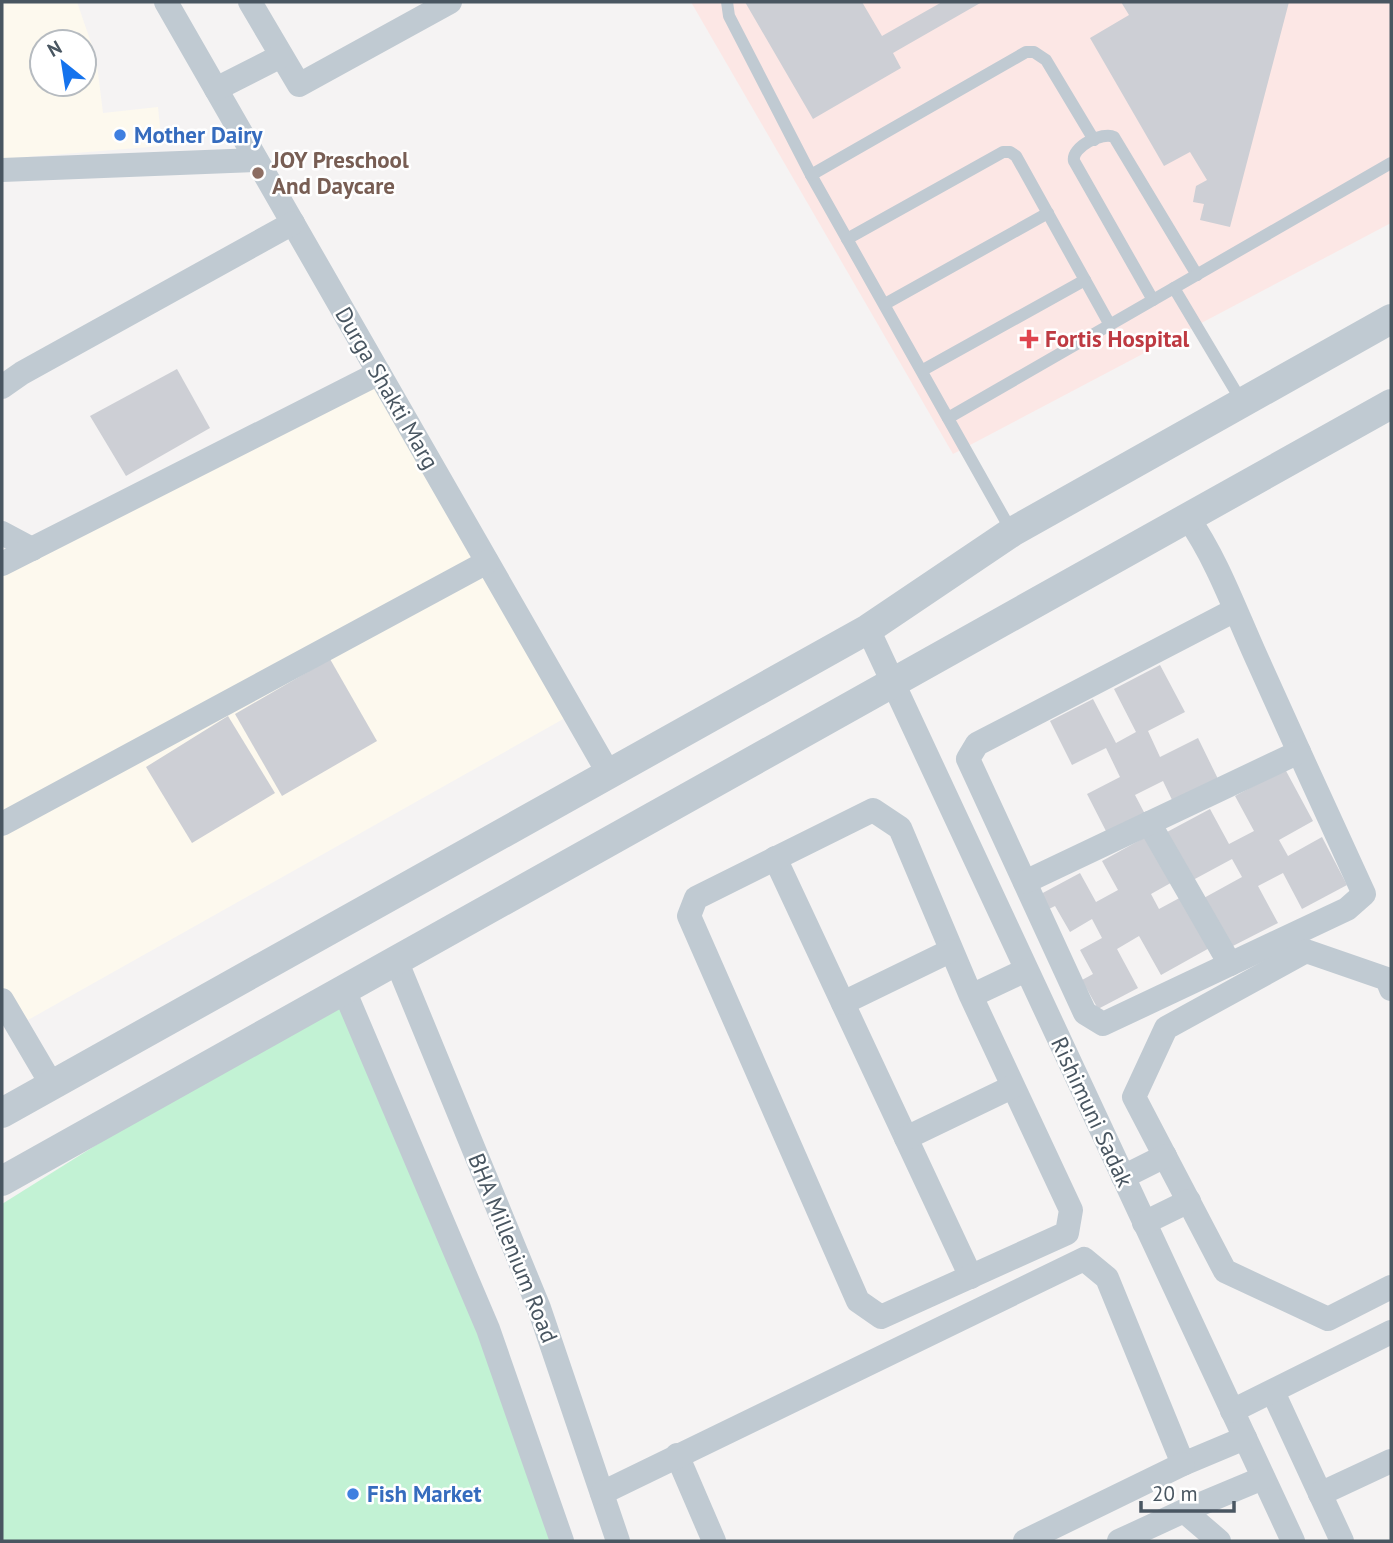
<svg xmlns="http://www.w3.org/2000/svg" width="1393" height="1543" font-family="'PT Sans',sans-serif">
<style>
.commercial{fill:#fdf9ee;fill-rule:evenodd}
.medical{fill:#fce7e5}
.green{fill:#c2f2d4}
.building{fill:#cdcfd5}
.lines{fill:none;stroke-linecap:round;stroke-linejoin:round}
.service{stroke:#c0cad2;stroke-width:12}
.minor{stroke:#c0cad2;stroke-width:24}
.tertiary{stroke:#c0cad2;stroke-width:30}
.shop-dot{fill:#3f7fe0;stroke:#fff;stroke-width:2.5}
.education-dot{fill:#8d6e63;stroke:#fff;stroke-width:2.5}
.health-dot{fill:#e0444e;stroke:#fff;stroke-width:2.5}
.labels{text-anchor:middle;stroke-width:5;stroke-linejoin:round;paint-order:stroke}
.shop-label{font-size:23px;font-weight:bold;fill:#366cbe;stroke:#fff;text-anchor:start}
.education-label{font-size:23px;font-weight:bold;fill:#785e54;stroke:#fff;text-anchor:start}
.health-label{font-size:23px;font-weight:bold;fill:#be3a42;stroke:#fff;text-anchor:start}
.street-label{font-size:23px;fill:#495661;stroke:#fff}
</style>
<rect width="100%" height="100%" fill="#f5f3f3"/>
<g class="commercial">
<path d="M2 2H77L96 57 103 113 158 107 162 146 2 159ZM42 42H84V84H42Z"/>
<polygon points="379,373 574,713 28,1020 3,999 2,996 2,564"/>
</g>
<polygon class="medical" points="691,2 1391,2 1391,223 953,454"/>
<polygon class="green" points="344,990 561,1541 2,1541 2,1204"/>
<g class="building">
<polygon points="745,2 862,2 882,36 942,2 982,2 893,53 901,68 813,119"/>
<polygon points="1121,2 1289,2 1230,227 1200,220 1204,204 1193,202 1196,186 1207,180 1190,152 1164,166 1090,38 1129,15"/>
<polygon points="177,369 210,428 126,476 90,416"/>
<polygon points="330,659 377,741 282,796 235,714"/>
<polygon points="1160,665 1185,712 1148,731 1160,757 1198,738 1219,781 1174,804 1163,781 1135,795 1146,816 1108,835 1087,794 1120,777 1106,748 1072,765 1050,721 1093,699 1116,743 1136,732 1114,689"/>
<polygon points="228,716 275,793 192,843 146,767"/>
<polygon points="1285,769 1313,821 1279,840 1288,856 1322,837 1347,885 1302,909 1283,873 1258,886 1278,923 1229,948 1202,899 1242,877 1232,859 1193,880 1167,832 1210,809 1229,844 1254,831 1235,796"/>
<polygon points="1151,834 1176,880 1151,894 1159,909 1185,895 1213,946 1161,975 1139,936 1117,949 1138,988 1098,1009 1082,980 1093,974 1080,950 1102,938 1092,919 1070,932 1055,906 1047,910 1039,895 1080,873 1096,902 1118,890 1102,861"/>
</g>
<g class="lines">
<g class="service">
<polyline points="727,2 729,16 811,175 1012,532"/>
<polyline points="811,175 1026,52 1034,52 1046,60 1094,140"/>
<polyline points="847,239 1003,152 1010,152 1016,156 1110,325"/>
<polyline points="1174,288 1242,402"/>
<path d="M1153 300 1074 161C1071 147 1103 131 1114 137L1197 275"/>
<polyline points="885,304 1048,213"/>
<polyline points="923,370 1085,280"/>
<polyline points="948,418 1391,163"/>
</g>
<g class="minor">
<polyline points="166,2 609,774"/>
<polyline points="250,2 299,85 450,2"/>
<polyline points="216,89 281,56"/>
<polyline points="2,170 256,160"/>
<polyline points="2,387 22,373 293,223"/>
<path d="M1188 518C1218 561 1236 613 1258 661 1293 739 1328 816 1364 894L1347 909 1103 1024 1085 1013 968 759 977 744 1235 610"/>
<polyline points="2,533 32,549"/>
<polyline points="2,564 379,373"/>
<polyline points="868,629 1293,1541"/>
<polyline points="1149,823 1230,964"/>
<polyline points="2,824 487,562"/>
<polyline points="775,858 971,1277"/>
<polyline points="1025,882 1299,752"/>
<polyline points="396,960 539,1308 618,1541"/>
<polyline points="1391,989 1387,979 1306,951 1166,1028 1134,1097 1225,1271 1328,1319 1391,1287"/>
<polyline points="344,990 488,1329 562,1541"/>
<polyline points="971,996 1071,1210 1067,1233 881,1317 858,1301 689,916 696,898 873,810 900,828 971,996 1026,970"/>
<polyline points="2,1000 52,1085"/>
<polyline points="843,1003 950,951"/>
<polyline points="906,1138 1012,1087"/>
<polyline points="1123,1177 1165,1156"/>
<polyline points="1144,1223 1189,1201"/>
<polyline points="1273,1392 1342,1541"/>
<polyline points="1232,1411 1391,1332"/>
<polyline points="677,1455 714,1541"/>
<polyline points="602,1493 1084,1259 1107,1278 1183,1464 1245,1438"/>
<polyline points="1320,1494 1391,1461"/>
<polyline points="1184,1511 1263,1478"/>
<polyline points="1025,1541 1183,1464"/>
<polyline points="1119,1541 1184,1511 1219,1541"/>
</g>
<g class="tertiary">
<polyline points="2,1113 868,629 1012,532 1391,319"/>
<polyline points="2,1181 1391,404"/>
</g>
</g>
<g class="shop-dot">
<circle cx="120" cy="135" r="7"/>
<circle cx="353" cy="1494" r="7"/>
</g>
<circle class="education-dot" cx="258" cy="173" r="7"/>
<path class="health-dot" d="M1025.5 328.5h7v7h7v7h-7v7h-7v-7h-7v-7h7z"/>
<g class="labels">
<g class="shop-label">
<text x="134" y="143">Mother Dairy</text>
<text x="367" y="1502">Fish Market</text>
</g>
<g class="education-label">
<text x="272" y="168">JOY Preschool<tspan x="272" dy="26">And Daycare</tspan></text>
</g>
<g class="health-label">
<text x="1045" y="347">Fortis Hospital</text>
</g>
<g class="street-label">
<text transform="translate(387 388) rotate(60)" y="8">Durga Shakti Marg</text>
<text transform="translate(1092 1112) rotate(65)" y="8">Rishimuni Sadak</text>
<text transform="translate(513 1248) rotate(68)" y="8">BHA Millenium Road</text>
</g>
</g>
<rect width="1393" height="1543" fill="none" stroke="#495661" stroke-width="7"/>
<g transform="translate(63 63) rotate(330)"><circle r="33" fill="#ffffff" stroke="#b6bbc0" stroke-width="2"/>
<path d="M0-5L12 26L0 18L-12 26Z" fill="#1573ed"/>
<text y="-10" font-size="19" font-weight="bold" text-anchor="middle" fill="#495661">N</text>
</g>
<path d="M1141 1501v10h93v-10" fill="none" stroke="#495661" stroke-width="3.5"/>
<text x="1152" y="1501" font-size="21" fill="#495661" stroke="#ffffff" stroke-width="5" paint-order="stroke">20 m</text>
</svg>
